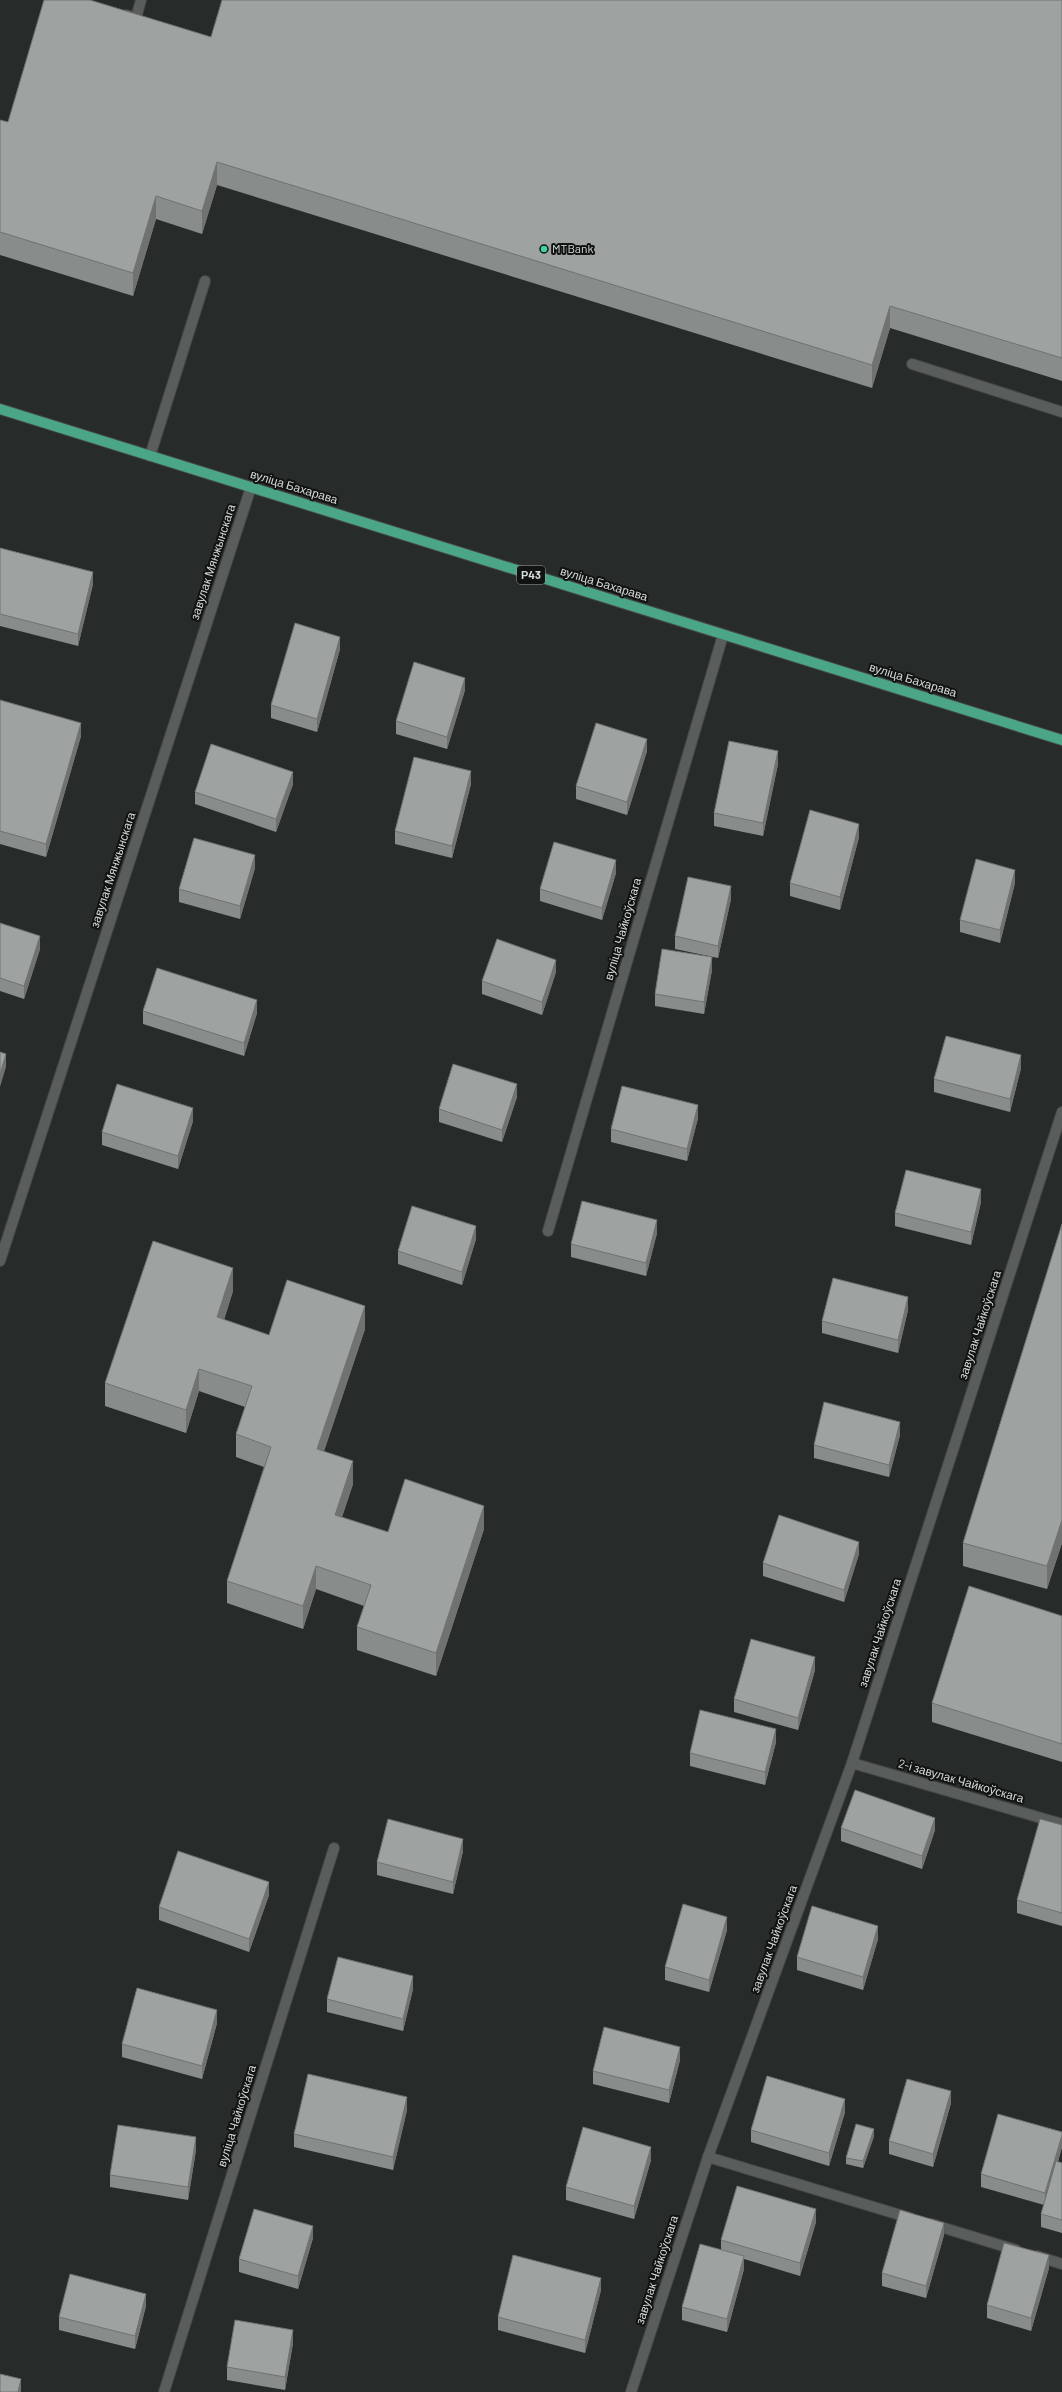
<svg xmlns="http://www.w3.org/2000/svg" width="1062" height="2392" font-family="Barlow,sans-serif">
<style>
.lines{fill:none;stroke-linecap:round;stroke-linejoin:round}
.service-casing{stroke:#444746;stroke-width:12}
.minor-casing{stroke:#444746;stroke-width:12}
.primary-casing{stroke:#444746;stroke-width:12}
.service{stroke:#595d5b;stroke-width:10}
.minor{stroke:#595d5b;stroke-width:10}
.primary{stroke:#4ba587;stroke-width:10}
.wall{fill:#888c8a}
.shaded-wall{fill:#6f7271}
.building{fill:#9ea3a1;stroke:#6f7271}
.poi-dot{fill:#3ed4a3;stroke:#111312;stroke-width:1.5}
.labels{text-anchor:middle;stroke-width:4;stroke-linejoin:round;paint-order:stroke}
.shield{fill:#111312;stroke:#9c9e9d;stroke-width:1}
.shield-label{font-size:11px;font-weight:bold;fill:#d7dad9}
.poi-label{font-size:12px;fill:#d7dad9;stroke:#111312;text-anchor:start}
.street-label{font-size:12px;fill:#d7dad9;stroke:#111312}
</style>
<rect width="100%" height="100%" fill="#272b29"/>
<g class="lines">
<g class="service-casing">
<g id="service">
<polyline points="126,15 136,18 141,0"/>
<polyline points="912,364 1062,412"/>
<polyline points="150,456 205,281"/>
</g>
</g>
<g class="minor-casing">
<g id="minor">
<polyline points="548,1231 723,635"/>
<polyline points="0,1261 251,487"/>
<polyline points="852,1763 1062,1824"/>
<polyline points="708,2157 910,2218"/>
<polyline points="931,2224 1016,2250"/>
<polyline points="1037,2256 1062,2264"/>
<polyline points="164,2392 334,1848"/>
<polyline points="631,2392 708,2157 852,1763 1062,1112"/>
</g>
</g>
<g class="primary-casing">
<polyline id="primary" points="0,409 1062,740"/>
</g>
<use href="#service" class="service"/>
<use href="#minor" class="minor"/>
<use href="#primary" class="primary"/>
</g>
<g class="wall">
<polygon points="1062,0 1062,381 890,328 872,388 217,185 202,234 156,219 133,296 0,255 0,120 8,122 211,37"/>
<polygon points="0,548 93,584 78,646 0,626"/>
<polygon points="340,649 317,732 271,718 271,705"/>
<polygon points="465,690 447,749 396,734 396,721"/>
<polygon points="0,700 81,736 46,857 0,844"/>
<polygon points="647,751 627,815 576,799 576,786"/>
<polygon points="778,764 763,836 714,826 714,813"/>
<polygon points="293,784 276,832 195,804 195,792"/>
<polygon points="471,784 452,858 395,844 395,831"/>
<polygon points="859,837 840,910 790,896 790,883"/>
<polygon points="255,868 240,919 179,902 179,889"/>
<polygon points="616,873 602,920 540,901 540,889"/>
<polygon points="1015,883 1000,943 960,932 960,920"/>
<polygon points="731,899 718,958 675,949 675,936"/>
<polygon points="0,923 40,949 24,999 0,991"/>
<polygon points="712,970 704,1014 655,1006 655,994"/>
<polygon points="556,972 542,1015 482,994 482,981"/>
<polygon points="143,1011 257,1013 244,1056 143,1024"/>
<polygon points="1021,1068 1010,1112 934,1092 934,1079"/>
<polygon points="517,1097 502,1142 439,1122 439,1109"/>
<polygon points="698,1118 687,1161 611,1142 611,1129"/>
<polygon points="193,1121 178,1169 102,1145 102,1132"/>
<polygon points="981,1202 971,1245 895,1226 895,1213"/>
<polygon points="1062,1224 1062,1543 1047,1589 963,1566 963,1543"/>
<polygon points="657,1233 646,1276 571,1257 571,1244"/>
<polygon points="476,1239 462,1285 398,1264 398,1251"/>
<polygon points="233,1291 224,1320 269,1335 365,1329 324,1451 353,1484 342,1517 388,1532 484,1529 436,1676 357,1650 357,1627 364,1606 316,1589 303,1629 227,1603 227,1581 264,1467 236,1457 236,1434 245,1407 199,1391 186,1433 105,1406 105,1383"/>
<polygon points="908,1310 898,1353 822,1333 822,1321"/>
<polygon points="900,1435 889,1477 814,1458 814,1445"/>
<polygon points="859,1554 844,1602 763,1576 763,1563"/>
<polygon points="1062,1616 1062,1762 932,1722 932,1703"/>
<polygon points="815,1670 798,1730 734,1712 734,1699"/>
<polygon points="776,1742 765,1785 690,1766 690,1753"/>
<polygon points="1062,1825 1062,1926 1017,1913 1017,1900"/>
<polygon points="841,1828 935,1830 922,1869 841,1841"/>
<polygon points="463,1851 453,1894 377,1875 377,1862"/>
<polygon points="269,1895 249,1952 159,1920 159,1907"/>
<polygon points="727,1930 709,1992 665,1980 665,1967"/>
<polygon points="878,1939 863,1990 797,1970 797,1957"/>
<polygon points="413,1989 403,2031 327,2012 327,1999"/>
<polygon points="217,2023 202,2079 122,2057 122,2044"/>
<polygon points="680,2060 669,2103 593,2084 593,2071"/>
<polygon points="951,2103 933,2167 889,2154 889,2141"/>
<polygon points="407,2110 393,2170 294,2147 294,2134"/>
<polygon points="845,2112 829,2166 751,2142 751,2130"/>
<polygon points="1062,2132 1062,2147 1058,2162 1062,2163 1062,2233 1041,2227 1041,2214 1044,2205 981,2187 981,2174"/>
<polygon points="874,2136 863,2168 846,2164 846,2158"/>
<polygon points="196,2150 188,2200 110,2187 110,2175"/>
<polygon points="651,2160 634,2219 566,2200 566,2187"/>
<polygon points="816,2222 800,2276 744,2259 744,2269 727,2332 682,2320 682,2307 721,2250 721,2240"/>
<polygon points="944,2235 926,2298 882,2286 882,2273"/>
<polygon points="313,2238 298,2289 239,2272 239,2259"/>
<polygon points="1049,2268 1031,2331 987,2318 987,2305"/>
<polygon points="601,2290 585,2353 498,2330 498,2317"/>
<polygon points="146,2306 135,2349 59,2330 59,2317"/>
<polygon points="293,2343 285,2390 227,2380 227,2367"/>
</g>
<g class="shaded-wall">
<polygon points="217,162 217,185 202,234 202,211"/>
<polygon points="156,196 156,219 133,296 133,273"/>
<polygon points="890,306 890,328 872,388 872,365"/>
<polygon points="93,572 93,584 78,646 78,634"/>
<polygon points="340,637 340,649 317,732 317,719"/>
<polygon points="465,678 465,690 447,749 447,737"/>
<polygon points="81,723 81,736 46,857 46,844"/>
<polygon points="647,739 647,751 627,815 627,802"/>
<polygon points="778,751 778,764 763,836 763,823"/>
<polygon points="471,771 471,784 452,858 452,846"/>
<polygon points="293,772 293,784 276,832 276,819"/>
<polygon points="859,824 859,837 840,910 840,897"/>
<polygon points="255,855 255,868 240,919 240,906"/>
<polygon points="616,860 616,873 602,920 602,908"/>
<polygon points="1015,870 1015,883 1000,943 1000,930"/>
<polygon points="731,886 731,899 718,958 718,946"/>
<polygon points="40,936 40,949 24,999 24,986"/>
<polygon points="712,957 712,970 704,1014 704,1002"/>
<polygon points="556,960 556,972 542,1015 542,1002"/>
<polygon points="257,1000 257,1013 244,1056 244,1043"/>
<polygon points="6,1054 6,1067 0,1087 0,1074"/>
<polygon points="1021,1055 1021,1068 1010,1112 1010,1099"/>
<polygon points="517,1084 517,1097 502,1142 502,1130"/>
<polygon points="698,1105 698,1118 687,1161 687,1149"/>
<polygon points="193,1108 193,1121 178,1169 178,1156"/>
<polygon points="981,1189 981,1202 971,1245 971,1232"/>
<polygon points="657,1220 657,1233 646,1276 646,1263"/>
<polygon points="476,1226 476,1239 462,1285 462,1272"/>
<polygon points="233,1268 233,1291 217,1340 217,1317"/>
<polygon points="908,1297 908,1310 898,1353 898,1340"/>
<polygon points="365,1306 365,1329 317,1472 317,1449"/>
<polygon points="199,1369 199,1391 186,1433 186,1410"/>
<polygon points="900,1422 900,1435 889,1477 889,1465"/>
<polygon points="353,1461 353,1484 335,1538 335,1515"/>
<polygon points="484,1506 484,1529 436,1676 436,1653"/>
<polygon points="1062,1520 1062,1543 1047,1589 1047,1566"/>
<polygon points="859,1542 859,1554 844,1602 844,1590"/>
<polygon points="316,1566 316,1589 303,1629 303,1606"/>
<polygon points="815,1657 815,1670 798,1730 798,1718"/>
<polygon points="776,1729 776,1742 765,1785 765,1772"/>
<polygon points="935,1818 935,1830 922,1869 922,1856"/>
<polygon points="463,1839 463,1851 453,1894 453,1882"/>
<polygon points="269,1882 269,1895 249,1952 249,1939"/>
<polygon points="727,1917 727,1930 709,1992 709,1980"/>
<polygon points="878,1926 878,1939 863,1990 863,1977"/>
<polygon points="413,1976 413,1989 403,2031 403,2019"/>
<polygon points="217,2010 217,2023 202,2079 202,2066"/>
<polygon points="680,2047 680,2060 669,2103 669,2090"/>
<polygon points="951,2091 951,2103 933,2167 933,2154"/>
<polygon points="407,2097 407,2110 393,2170 393,2157"/>
<polygon points="845,2099 845,2112 829,2166 829,2153"/>
<polygon points="874,2129 874,2136 863,2168 863,2161"/>
<polygon points="1062,2135 1062,2147 1045,2205 1045,2193"/>
<polygon points="196,2137 196,2150 188,2200 188,2187"/>
<polygon points="651,2147 651,2160 634,2219 634,2206"/>
<polygon points="816,2209 816,2222 800,2276 800,2263"/>
<polygon points="944,2223 944,2235 926,2298 926,2286"/>
<polygon points="313,2226 313,2238 298,2289 298,2276"/>
<polygon points="1049,2255 1049,2268 1031,2331 1031,2318"/>
<polygon points="744,2256 744,2269 727,2332 727,2319"/>
<polygon points="601,2278 601,2290 585,2353 585,2340"/>
<polygon points="146,2294 146,2306 135,2349 135,2336"/>
<polygon points="293,2330 293,2343 285,2390 285,2377"/>
<polygon points="21,2379 21,2392 18,2392"/>
</g>
<g class="building">
<polygon points="44,0 90,0 211,37 222,0 1062,0 1062,358 890,306 872,365 217,162 202,211 156,196 133,273 0,232 0,120 8,122"/>
<polygon points="0,548 93,572 78,634 0,614"/>
<polygon points="295,623 340,637 317,719 271,705"/>
<polygon points="414,662 465,678 447,737 396,721"/>
<polygon points="0,700 81,723 46,844 0,831"/>
<polygon points="596,723 647,739 627,802 576,786"/>
<polygon points="729,741 778,751 763,823 714,813"/>
<polygon points="211,744 293,772 276,819 195,792"/>
<polygon points="414,757 471,771 452,846 395,831"/>
<polygon points="810,810 859,824 840,897 790,883"/>
<polygon points="194,838 255,855 240,906 179,889"/>
<polygon points="554,842 616,860 602,908 540,889"/>
<polygon points="976,859 1015,870 1000,930 960,920"/>
<polygon points="688,877 731,886 718,946 675,936"/>
<polygon points="0,923 40,936 24,986 0,978"/>
<polygon points="497,939 556,960 542,1002 482,981"/>
<polygon points="662,949 712,957 704,1002 655,994"/>
<polygon points="157,968 257,1000 244,1043 143,1011"/>
<polygon points="946,1036 1021,1055 1010,1099 934,1079"/>
<polygon points="0,1052 6,1054 0,1074"/>
<polygon points="453,1064 517,1084 502,1130 439,1109"/>
<polygon points="117,1084 193,1108 178,1156 102,1132"/>
<polygon points="622,1086 698,1105 687,1149 611,1129"/>
<polygon points="906,1170 981,1189 971,1232 895,1213"/>
<polygon points="582,1201 657,1220 646,1263 571,1244"/>
<polygon points="412,1206 476,1226 462,1272 398,1251"/>
<polygon points="1062,1224 1062,1520 1047,1566 963,1543"/>
<polygon points="153,1241 233,1268 217,1317 269,1335 287,1280 365,1306 317,1449 353,1461 335,1515 388,1532 405,1479 484,1506 436,1653 357,1627 371,1585 316,1566 303,1606 227,1581 271,1447 236,1434 252,1386 199,1369 186,1410 105,1383"/>
<polygon points="833,1278 908,1297 898,1340 822,1321"/>
<polygon points="824,1402 900,1422 889,1465 814,1445"/>
<polygon points="779,1515 859,1542 844,1590 763,1563"/>
<polygon points="969,1586 1062,1616 1062,1744 932,1703"/>
<polygon points="751,1639 815,1657 798,1718 734,1699"/>
<polygon points="700,1710 776,1729 765,1772 690,1753"/>
<polygon points="855,1790 935,1818 922,1856 841,1828"/>
<polygon points="388,1819 463,1839 453,1882 377,1862"/>
<polygon points="1040,1819 1062,1825 1062,1913 1017,1900"/>
<polygon points="178,1851 269,1882 249,1939 159,1907"/>
<polygon points="683,1904 727,1917 709,1980 665,1967"/>
<polygon points="812,1906 878,1926 863,1977 797,1957"/>
<polygon points="338,1957 413,1976 403,2019 327,1999"/>
<polygon points="137,1988 217,2010 202,2066 122,2044"/>
<polygon points="604,2027 680,2047 669,2090 593,2071"/>
<polygon points="308,2074 407,2097 393,2157 294,2134"/>
<polygon points="767,2076 845,2099 829,2153 751,2130"/>
<polygon points="907,2079 951,2091 933,2154 889,2141"/>
<polygon points="998,2114 1062,2132 1062,2135 1045,2193 981,2174"/>
<polygon points="856,2124 874,2129 863,2161 846,2158"/>
<polygon points="118,2125 196,2137 188,2187 110,2175"/>
<polygon points="583,2127 651,2147 634,2206 566,2187"/>
<polygon points="1056,2161 1062,2163 1062,2220 1041,2214"/>
<polygon points="737,2186 816,2209 800,2263 721,2240"/>
<polygon points="254,2209 313,2226 298,2276 239,2259"/>
<polygon points="900,2210 944,2223 926,2286 882,2273"/>
<polygon points="1004,2243 1049,2255 1031,2318 987,2305"/>
<polygon points="700,2244 744,2256 727,2319 682,2307"/>
<polygon points="513,2255 601,2278 585,2340 498,2317"/>
<polygon points="70,2274 146,2294 135,2336 59,2317"/>
<polygon points="235,2320 293,2330 285,2377 227,2367"/>
<polygon points="0,2374 21,2379 18,2392 0,2392"/>
</g>
<circle class="poi-dot" cx="544" cy="249" r="4"/>
<g class="labels">
<rect class="shield" x="517" y="566" width="28" height="18" rx="3"/>
<g class="shield-label">
<text x="531" y="579">Р43</text>
</g>
<g class="poi-label">
<text x="552" y="253">MTBank</text>
</g>
<g class="street-label">
<text transform="translate(294 487) rotate(17)" y="4">вуліца Бахарава</text>
<text transform="translate(213 562) rotate(-72)" y="4">завулак Мянжынскага</text>
<text transform="translate(604 584) rotate(17)" y="4">вуліца Бахарава</text>
<text transform="translate(913 680) rotate(17)" y="4">вуліца Бахарава</text>
<text transform="translate(113 870) rotate(-72)" y="4">завулак Мянжынскага</text>
<text transform="translate(623 929) rotate(-74)" y="4">вуліца Чайкоўскага</text>
<text transform="translate(980 1325) rotate(-72)" y="4">завулак Чайкоўскага</text>
<text transform="translate(880 1633) rotate(-72)" y="4">завулак Чайкоўскага</text>
<text transform="translate(961 1781) rotate(16)" y="4">2-і завулак Чайкоўскага</text>
<text transform="translate(774 1939) rotate(-70)" y="4">завулак Чайкоўскага</text>
<text transform="translate(237 2116) rotate(-73)" y="4">вуліца Чайкоўскага</text>
<text transform="translate(657 2270) rotate(-72)" y="4">завулак Чайкоўскага</text>
</g>
</g>
</svg>
